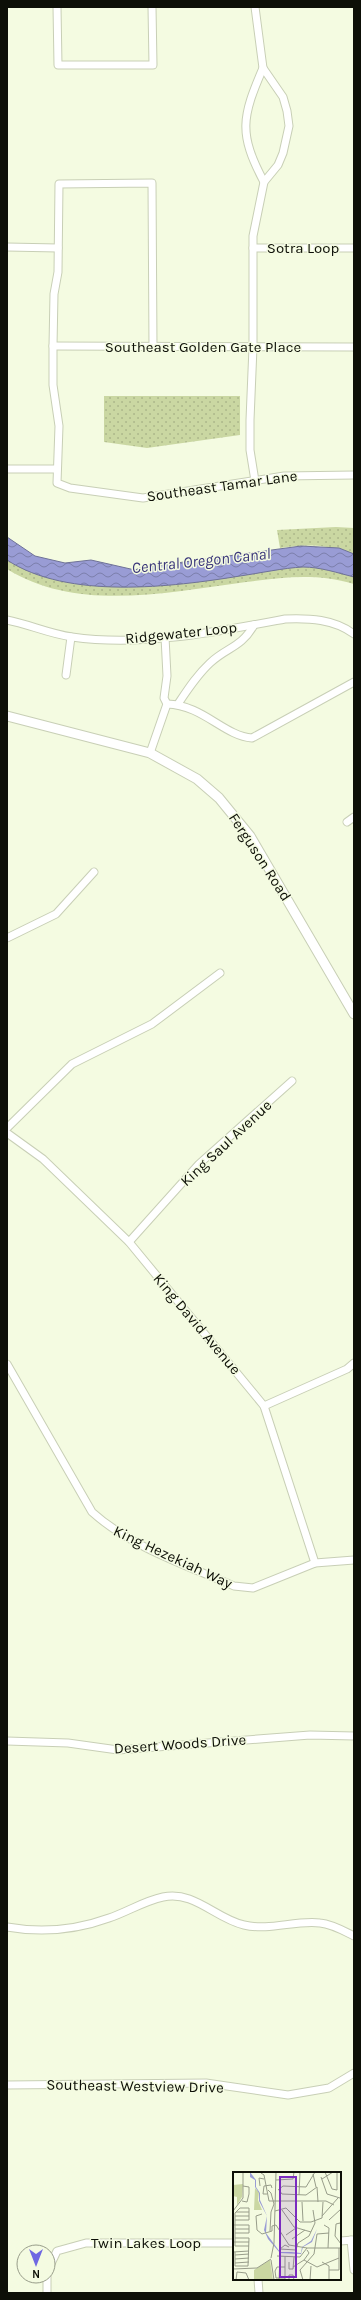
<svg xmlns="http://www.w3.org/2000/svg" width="361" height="2300" font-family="Karla,sans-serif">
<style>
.grass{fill:url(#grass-dots)}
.water{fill:url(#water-waves);stroke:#6f7297}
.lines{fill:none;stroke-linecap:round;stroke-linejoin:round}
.minor-casing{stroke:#c8cfb6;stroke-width:9}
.tertiary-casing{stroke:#c8cfb6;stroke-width:11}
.minor{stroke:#fff;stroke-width:7}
.tertiary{stroke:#fff;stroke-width:9}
.labels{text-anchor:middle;stroke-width:3;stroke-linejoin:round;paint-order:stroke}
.street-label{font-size:15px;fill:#0d0f07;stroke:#f4fbe1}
.water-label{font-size:16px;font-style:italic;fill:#393579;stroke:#f4fbe1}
.inset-road{fill:none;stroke:#989d8a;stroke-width:1}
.view{fill:#7b2cbf;fill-opacity:0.15;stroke:#7b2cbf;stroke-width:2}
.inset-edge{fill:none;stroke:#0d0f07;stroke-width:2}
</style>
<defs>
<pattern id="grass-dots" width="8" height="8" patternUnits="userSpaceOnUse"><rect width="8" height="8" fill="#cad7a2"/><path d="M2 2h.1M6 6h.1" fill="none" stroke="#acb78a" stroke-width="1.8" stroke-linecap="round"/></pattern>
<pattern id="water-waves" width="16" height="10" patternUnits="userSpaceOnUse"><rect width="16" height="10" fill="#999cd5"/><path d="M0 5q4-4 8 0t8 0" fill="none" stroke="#7b7eab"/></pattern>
</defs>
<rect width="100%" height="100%" fill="#f4fbe1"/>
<g class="grass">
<polygon points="104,396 240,396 240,435 147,448 104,442"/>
<path d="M336 527 354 528V555C329 544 307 544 280 548L277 530Z"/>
<path d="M7 546 75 573 354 564V584C317 573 284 577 246 582 168 592 78 613 7 569Z"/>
</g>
<path class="water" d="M7 537 35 556 65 563 91 560 135 570 140 568 301 546 339 548 354 554V577C338 573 320 567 303 567 283 568 261 573 240 576 172 587 68 600 7 560Z"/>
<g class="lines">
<g class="minor-casing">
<g id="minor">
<polyline points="57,7 58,65 153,65 152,7"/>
<polyline points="255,7 263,68 283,97 287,111 289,126 283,153 278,165 264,182 253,236 253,347 250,420 250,450 255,481"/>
<path d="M263 68C242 117 238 133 264 182"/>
<polyline points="7,247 58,248"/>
<polyline points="253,248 354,248"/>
<polyline points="53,346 354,347"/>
<polyline points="153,347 152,183 59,184 58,272 54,294 53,346 53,385 59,426 57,483 70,488 143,498 284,476 354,475"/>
<polyline points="7,469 57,469"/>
<path d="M7 620C28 624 50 634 72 637 142 647 216 632 285 619 309 618 334 619 354 634"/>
<polyline points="66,675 71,637"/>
<path d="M167 704C203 705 224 736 252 738L354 682"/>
<path d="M178 704C188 689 197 675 210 663 227 647 241 648 254 625"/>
<polyline points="150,753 167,704 164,698 167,676 165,637"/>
<polyline points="347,822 354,817"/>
<polyline points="7,938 56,914 94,872"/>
<polyline points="7,1128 72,1064 152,1024 220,973"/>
<polyline points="7,1133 43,1159 129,1242 264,1406 315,1563"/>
<polyline points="129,1242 199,1164 292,1081"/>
<path d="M7 1364 92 1512C131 1547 186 1565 234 1586L253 1588 315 1563 354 1560"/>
<polyline points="264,1406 347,1369 354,1363"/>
<polyline points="7,1741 68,1743 118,1750 310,1735 354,1736"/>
<path d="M7 1927C41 1933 76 1930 109 1918 127 1912 144 1901 163 1897 194 1890 216 1919 244 1925 270 1931 295 1920 320 1923 332 1924 344 1931 354 1936"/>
<polyline points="7,2085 206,2083 288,2095 329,2088 354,2073"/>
<polyline points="351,2240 354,2270"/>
<polyline points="340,2241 354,2240"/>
<polyline points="48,2270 57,2251 86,2243 234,2243"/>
<polyline points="258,2279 259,2293"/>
<polyline points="47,2293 47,2276"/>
</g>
</g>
<g class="tertiary-casing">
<polyline id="tertiary" points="7,716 150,753 197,779 219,798 250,836 354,1014"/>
</g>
<use href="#minor" class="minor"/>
<use href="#tertiary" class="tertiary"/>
</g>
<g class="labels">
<g class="street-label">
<text x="303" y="253">Sotra Loop</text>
<text x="203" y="352">Southeast Golden Gate Place</text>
<text transform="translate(222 486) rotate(-8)" y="5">Southeast Tamar Lane</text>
<text transform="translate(181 633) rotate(-6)" y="5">Ridgewater Loop</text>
<text transform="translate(260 857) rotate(57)" y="5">Ferguson Road</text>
<text transform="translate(226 1143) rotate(-43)" y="5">King Saul Avenue</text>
<text transform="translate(197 1324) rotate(50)" y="5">King David Avenue</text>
<text transform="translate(173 1557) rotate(25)" y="5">King Hezekiah Way</text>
<text transform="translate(180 1744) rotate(-4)" y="5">Desert Woods Drive</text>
<text transform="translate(135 2086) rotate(1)" y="5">Southeast Westview Drive</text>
<text x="146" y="2248">Twin Lakes Loop</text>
</g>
<g class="water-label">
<text transform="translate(201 560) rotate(-6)" y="6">Central Oregon Canal</text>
</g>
</g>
<g transform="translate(233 2172)">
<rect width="108" height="108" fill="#f4fbe1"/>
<path d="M10 12 9 25 4 33V25L0 24V13ZM22 16 26 20 25 28 29 38H21ZM37 88 40 108H21V98Z" fill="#cad7a2"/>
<path d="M17 0 23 8V15L27 21V28L34 44 33 61 47 80H58L68 81 69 75 78 69 84 57 108 29 84 57 79 70 70 75 68 82 47 81 35 67 31 58 34 44 26 29V21L22 15V8L17 5Z" fill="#999cd5"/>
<path class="inset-road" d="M92 0 99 17 104 18V0M28 1 31 3 36 29H93L101 33M80 2 83 15M88 5 94 22 107 26M89 7 100 0M43 8 60 7 61 0M27 14 26 6 31 7M35 18 38 21 41 32 38 40 37 59M45 18 50 14 73 15 82 0M46 18 49 22 73 23 84 15 85 30M34 22H30L31 14 38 13 39 16M66 23 67 0M9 29 14 30 16 22V15L10 14M69 30 70 49M49 38 61 55 78 60M0 39 10 26V0M42 39 53 36 67 50H78L89 46 90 30M3 40H16M29 42 23 44 24 58 29 62 39 59V54L43 53 56 73 74 76H108M2 44H16M89 44 105 26M2 48H16V36H7L2 41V74H16M96 48 108 37M0 53H16V61H2M91 53 96 56 95 76M108 53 107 51 103 52 102 64 108 72M2 57H16M53 63 63 56M59 67 72 58M0 70H16M56 75 52 73 47 77 63 78 65 71 76 64 82 51 80 38M0 80 16 79M2 80V94H15L16 66H2M2 83 16 82M44 84 67 85 74 76M52 84V108M38 86 41 71 43 0M2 87 16 86M38 88 41 108M71 88 84 95 106 86M56 90V97H60L61 85M89 90 96 94V108M2 91 16 90M60 95 71 88 76 81 74 78M0 97 24 96 38 87M96 98H106V76M52 106H43L42 99 44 95H52M3 108 4 100 13 101 16 108M46 108 47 85M56 108V103H60L61 108M70 108 67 98 81 82 84 62 96 61M77 108 78 94"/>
<path class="view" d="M47 5H63V105H47Z"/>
<rect width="108" height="108" class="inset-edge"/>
</g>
<rect width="361" height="2300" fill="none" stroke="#0d0f07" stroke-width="16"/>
<g transform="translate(36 2264) rotate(180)"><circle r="19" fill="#f4fbe1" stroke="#989d8a"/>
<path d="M0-3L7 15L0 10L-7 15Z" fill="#6f68e2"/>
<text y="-6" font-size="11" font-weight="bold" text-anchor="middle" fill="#0d0f07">N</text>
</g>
</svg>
